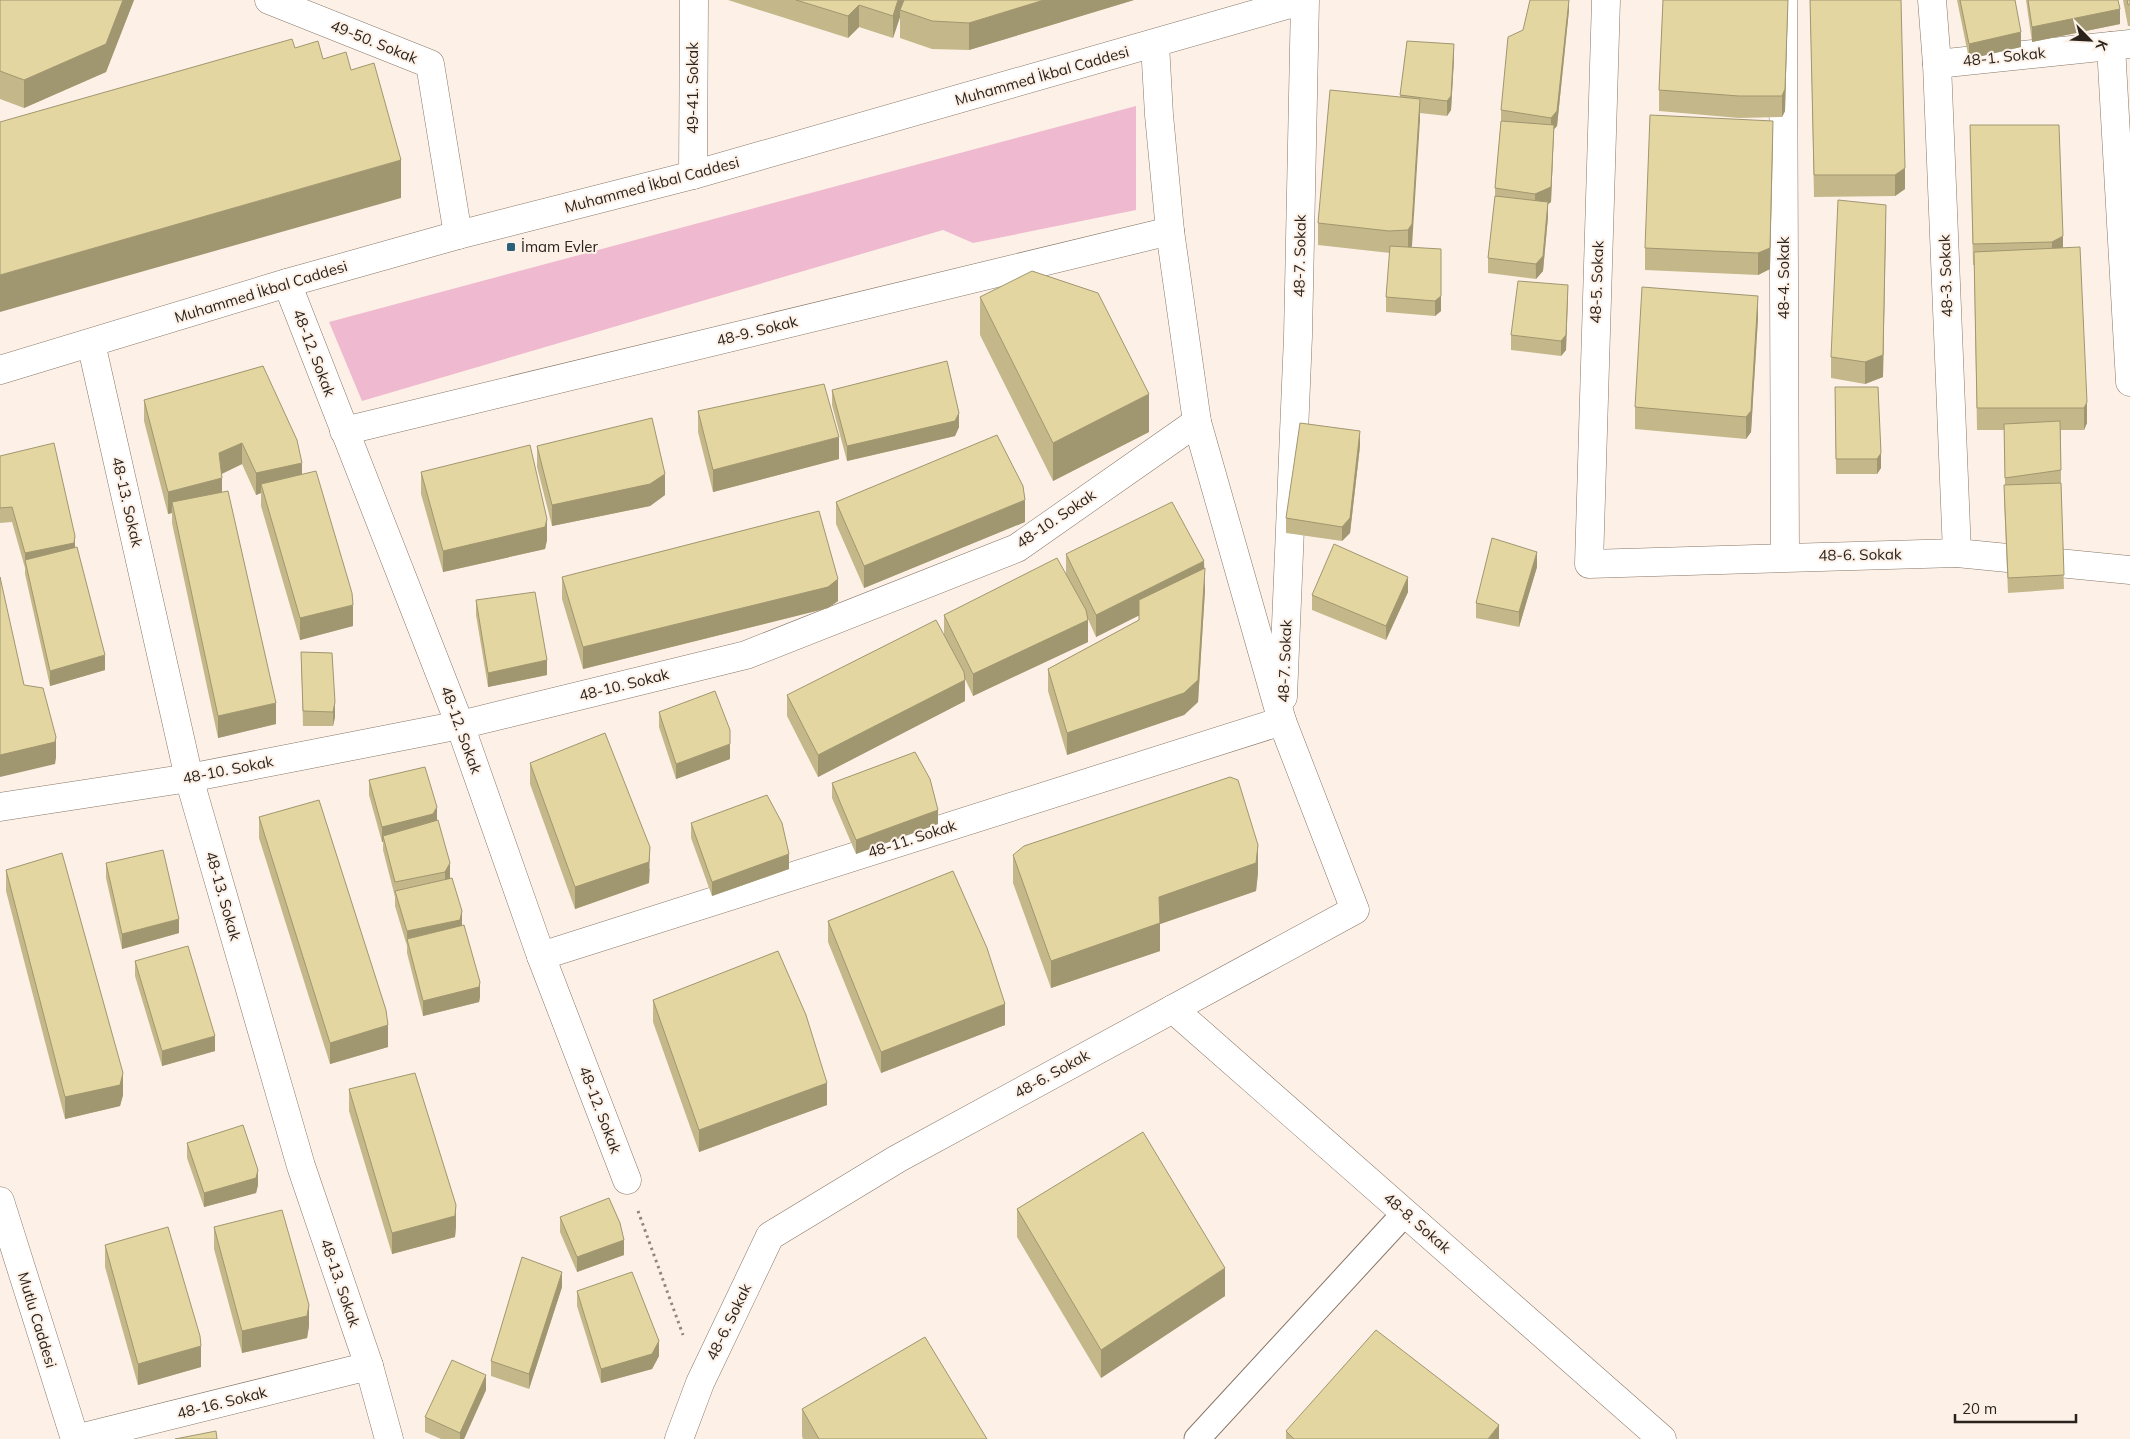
<svg xmlns="http://www.w3.org/2000/svg" width="2130" height="1439" font-family="Mulish,sans-serif">
<style>
.green{fill:#efb9cf}
.lines{fill:none;stroke-linecap:round;stroke-linejoin:round}
.lane-casing{stroke:#887667;stroke-width:27}
.street-casing{stroke:#887667;stroke-width:29}
.path{stroke:#8f867e;stroke-width:3;stroke-dasharray:2.5 4;stroke-linecap:butt}
.lane{stroke:#fff;stroke-width:25}
.street{stroke:#fff;stroke-width:28}
.wall{fill:#c4b88a}
.shaded-wall{fill:#a09670}
.building{fill:#e4d6a0;stroke:#a09670}
.poi-dot{fill:#2a607b;stroke:#fdf1e7;stroke-width:2}
.labels{text-anchor:middle;stroke-width:4;stroke-linejoin:round;paint-order:stroke}
.street-label{font-size:15px;fill:#2a231d;stroke:#fdf1e7}
.poi-label{font-size:15px;fill:#2a231d;stroke:#fdf1e7;text-anchor:start}
</style>
<rect width="100%" height="100%" fill="#fdf1e7"/>
<polygon class="green" points="1136,106 1136,210 973,243 943,230 362,401 329,322"/>
<g class="lines">
<g class="lane-casing">
<polyline id="lane" points="1197,1439 1405,1213"/>
</g>
<g class="street-casing">
<g id="street">
<polyline points="269,0 430,64 458,235"/>
<polyline points="1606,0 1589,564 1957,553 2130,570"/>
<polyline points="1783,0 1785,557"/>
<polyline points="1932,0 1937,64 1957,553"/>
<polyline points="2111,46 2130,382"/>
<polyline points="1937,64 2130,44"/>
<polyline points="693,175 694,0"/>
<polyline points="287,283 460,725 541,956 627,1180"/>
<polyline points="91,343 189,778 301,1166 369,1366 389,1439"/>
<polyline points="0,370 287,283 458,235 693,175 1304,0"/>
<polyline points="344,431 1170,231"/>
<polyline points="1283,697 1298,336 1305,0"/>
<polyline points="0,807 189,778 460,725 746,655 1017,548 1197,422"/>
<polyline points="541,956 1282,721"/>
<polyline points="1173,1009 1662,1439"/>
<polyline points="0,1201 75,1439"/>
<polyline points="75,1439 369,1366"/>
<polyline points="679,1439 700,1383 770,1236 897,1159 1355,910 1282,721 1197,422 1170,231 1159,115 1155,44"/>
</g>
</g>
<polyline class="path" points="638,1211 683,1335"/>
<use href="#lane" class="lane"/>
<use href="#street" class="street"/>
</g>
<g class="wall">
<polygon points="0,0 134,0 106,72 24,108 0,99"/>
<polygon points="728,0 1134,0 969,50 932,49 900,38 900,17 893,38 859,27 848,38"/>
<polygon points="1569,0 1569,10 1557,126 1554,129 1551,202 1548,204 1548,217 1543,271 1536,279 1488,273 1488,258 1495,196 1495,188 1501,122 1501,110 1523,30"/>
<polygon points="1663,0 1788,0 1785,111 1782,117 1739,118 1659,111 1659,90"/>
<polygon points="1810,0 1905,189 1895,196 1814,197"/>
<polygon points="1957,0 2015,0 2021,47 1969,59"/>
<polygon points="2026,0 2118,0 2120,24 2032,42"/>
<polygon points="2123,0 2130,0 2130,26 2128,26"/>
<polygon points="1407,41 1454,59 1451,110 1447,116 1420,113 1411,247 1441,311 1435,316 1386,312 1386,297 1390,253 1318,245 1318,223 1400,97"/>
<polygon points="1970,125 2063,248 2087,423 2084,430 2061,430 2061,485 2064,589 2008,593 2004,499 2004,485 2005,485 2004,430 1977,430 1974,265 1973,265"/>
<polygon points="1773,142 1770,269 1758,275 1645,270 1645,248"/>
<polygon points="1886,226 1883,377 1865,384 1831,378 1831,357"/>
<polygon points="980,297 1149,432 1053,481 980,335"/>
<polygon points="1568,300 1566,350 1561,356 1511,350 1511,335"/>
<polygon points="1758,318 1751,432 1746,439 1635,429 1635,407"/>
<polygon points="263,366 302,475 353,626 300,640 261,506 261,493 256,495 242,464 222,474 222,492 276,724 218,738 172,523 172,513 168,514 144,421 144,400"/>
<polygon points="1835,387 1878,387 1881,468 1877,474 1836,474"/>
<polygon points="832,390 959,427 955,436 847,461 832,405"/>
<polygon points="698,411 839,459 713,492 698,432"/>
<polygon points="537,446 665,495 650,506 552,526 537,467"/>
<polygon points="1360,446 1350,533 1342,541 1286,533 1286,518"/>
<polygon points="0,456 75,548 105,670 50,686 25,574 25,568 12,522 0,523"/>
<polygon points="421,472 547,540 545,549 443,572 421,494"/>
<polygon points="836,502 1025,522 864,588 836,524"/>
<polygon points="1066,554 1204,568 1205,590 1198,702 1184,715 1067,755 1048,691 1048,669 1139,620 1139,615 1096,637 1088,619 1088,642 973,696 965,679 965,701 818,777 787,716 787,695 944,635 944,615 1066,574"/>
<polygon points="1537,567 1519,627 1476,618 1476,603"/>
<polygon points="562,577 838,601 828,608 583,669 562,599"/>
<polygon points="1408,592 1386,640 1312,610 1312,595"/>
<polygon points="476,600 547,675 488,687 476,615"/>
<polygon points="301,652 332,653 335,717 333,726 303,726"/>
<polygon points="659,712 730,759 676,779 659,727"/>
<polygon points="530,763 650,869 649,883 575,909 530,784"/>
<polygon points="369,780 437,820 450,878 480,997 479,1002 423,1016 407,953 407,946 395,906 395,897 383,850 383,842 382,842 369,795"/>
<polygon points="832,783 938,824 856,854 832,798"/>
<polygon points="259,817 388,1047 330,1064 259,838"/>
<polygon points="691,823 789,869 712,896 691,838"/>
<polygon points="1013,855 1258,873 1256,891 1160,924 1160,951 1051,988 1013,883"/>
<polygon points="106,863 179,933 122,949 106,878"/>
<polygon points="6,870 123,1095 120,1106 65,1119 6,891"/>
<polygon points="828,921 1005,1025 881,1073 828,942"/>
<polygon points="135,961 215,1051 162,1066 135,976"/>
<polygon points="653,1000 827,1105 699,1152 653,1022"/>
<polygon points="349,1089 456,1226 455,1237 392,1254 349,1111"/>
<polygon points="187,1143 258,1185 256,1193 204,1207 187,1158"/>
<polygon points="1017,1209 1225,1296 1101,1378 1017,1237"/>
<polygon points="560,1217 624,1255 577,1272 560,1232"/>
<polygon points="214,1227 309,1326 307,1338 242,1353 214,1249"/>
<polygon points="105,1245 201,1367 138,1385 105,1267"/>
<polygon points="562,1287 529,1389 491,1376 491,1361"/>
<polygon points="577,1291 659,1356 652,1369 601,1383 577,1306"/>
<polygon points="486,1390 464,1439 441,1439 425,1432 425,1417"/>
<polygon points="802,1409 987,1439 803,1439 802,1436"/>
<polygon points="1286,1431 1499,1439 1286,1439"/>
</g>
<g class="shaded-wall">
<polygon points="123,0 134,0 106,72 24,108 24,80"/>
<polygon points="898,0 905,0 900,10 900,17 893,38 893,16"/>
<polygon points="1044,0 1134,0 969,50 969,23"/>
<polygon points="1569,0 1569,10 1557,126 1554,129 1551,202 1548,204 1548,217 1543,271 1536,279 1535,194 1551,133 1551,118"/>
<polygon points="1788,0 1785,111 1782,117 1782,96"/>
<polygon points="859,5 859,27 848,38 848,16"/>
<polygon points="2120,9 2120,24 2032,42 2032,27"/>
<polygon points="2021,32 2021,47 1969,59 1969,44"/>
<polygon points="1454,44 1454,59 1451,110 1447,116 1447,101"/>
<polygon points="1420,99 1420,120 1412,246 1408,252 1408,230"/>
<polygon points="1773,121 1770,269 1758,275 1758,253"/>
<polygon points="401,160 401,198 0,312 0,275"/>
<polygon points="1905,168 1905,189 1895,196 1895,175"/>
<polygon points="1886,205 1883,377 1865,384 1865,362"/>
<polygon points="2063,236 2063,257 2052,264 2052,242"/>
<polygon points="1441,249 1441,311 1435,316 1435,301"/>
<polygon points="1568,285 1566,350 1561,356 1561,341"/>
<polygon points="1758,296 1758,318 1751,432 1746,439 1746,417"/>
<polygon points="1149,394 1149,432 1053,481 1053,443"/>
<polygon points="2087,402 2087,423 2084,430 2084,408"/>
<polygon points="959,413 959,427 955,436 847,461 847,446"/>
<polygon points="1360,431 1360,446 1350,533 1342,541 1342,527"/>
<polygon points="839,437 839,459 713,492 713,470"/>
<polygon points="242,443 242,464 219,475 219,453"/>
<polygon points="1881,453 1881,468 1877,474 1877,459"/>
<polygon points="302,463 302,484 261,484 261,493 256,495 256,473"/>
<polygon points="665,474 665,495 650,506 552,526 552,505"/>
<polygon points="222,478 222,500 172,502 172,513 168,514 168,492"/>
<polygon points="1025,500 1025,522 864,588 864,566"/>
<polygon points="547,519 547,540 545,549 443,572 443,551"/>
<polygon points="75,536 75,551 25,560 25,568 25,553"/>
<polygon points="1537,552 1537,567 1519,627 1519,612"/>
<polygon points="1204,561 1205,590 1198,702 1184,715 1067,755 1067,733 1204,583 1096,637 1096,615"/>
<polygon points="1408,577 1408,592 1386,640 1386,626"/>
<polygon points="838,579 838,601 828,608 583,669 583,647"/>
<polygon points="353,605 353,626 300,640 300,618"/>
<polygon points="1088,620 1088,642 973,696 973,674"/>
<polygon points="105,655 105,670 50,686 50,671"/>
<polygon points="547,660 547,675 488,687 488,673"/>
<polygon points="965,680 965,701 818,777 818,755"/>
<polygon points="335,702 335,717 333,726 333,712"/>
<polygon points="276,703 276,724 218,738 218,716"/>
<polygon points="56,737 56,758 55,764 0,777 0,755"/>
<polygon points="730,744 730,759 676,779 676,764"/>
<polygon points="437,807 437,822 383,836 383,842 382,842 382,827"/>
<polygon points="938,810 938,824 856,854 856,840"/>
<polygon points="1258,845 1258,873 1256,891 1160,924 1160,951 1051,988 1051,961 1159,897"/>
<polygon points="650,847 649,883 575,909 575,887"/>
<polygon points="789,854 789,869 712,896 712,882"/>
<polygon points="450,863 450,878 445,887 445,872"/>
<polygon points="462,911 462,926 407,939 407,946 407,931"/>
<polygon points="179,919 179,933 122,949 122,934"/>
<polygon points="480,982 480,997 479,1002 423,1016 423,1001"/>
<polygon points="1005,1004 1005,1025 881,1073 881,1052"/>
<polygon points="388,1025 388,1047 330,1064 330,1043"/>
<polygon points="215,1036 215,1051 162,1066 162,1051"/>
<polygon points="123,1073 123,1095 120,1106 65,1119 65,1097"/>
<polygon points="827,1083 827,1105 699,1152 699,1130"/>
<polygon points="258,1170 258,1185 256,1193 204,1207 204,1193"/>
<polygon points="456,1205 456,1226 455,1237 392,1254 392,1233"/>
<polygon points="624,1240 624,1255 577,1272 577,1257"/>
<polygon points="1225,1268 1225,1296 1101,1378 1101,1350"/>
<polygon points="562,1272 562,1287 529,1389 529,1374"/>
<polygon points="309,1305 309,1326 307,1338 242,1353 242,1331"/>
<polygon points="659,1341 659,1356 652,1369 601,1383 601,1369"/>
<polygon points="201,1346 201,1367 138,1385 138,1364"/>
<polygon points="486,1375 486,1390 464,1439 460,1439 460,1433"/>
<polygon points="1499,1425 1499,1439 1488,1439"/>
</g>
<g class="building">
<polygon points="0,0 123,0 106,44 24,80 0,71"/>
<polygon points="796,0 898,0 893,16 859,5 848,16"/>
<polygon points="904,0 1044,0 969,23 932,21 900,10"/>
<polygon points="1530,0 1569,0 1557,111 1551,118 1501,110 1508,37 1523,30"/>
<polygon points="1663,0 1788,0 1785,89 1782,96 1739,96 1659,90"/>
<polygon points="1810,0 1901,0 1905,168 1895,175 1814,175"/>
<polygon points="1960,0 2015,0 2021,32 1969,44"/>
<polygon points="2028,0 2118,0 2120,9 2032,27"/>
<polygon points="2127,0 2130,0 2130,4 2128,5"/>
<polygon points="292,39 295,48 318,41 323,59 346,52 351,70 374,63 401,160 0,275 0,122"/>
<polygon points="1407,41 1454,44 1451,96 1447,101 1400,95"/>
<polygon points="1330,90 1420,99 1412,224 1408,230 1389,231 1318,223"/>
<polygon points="1650,115 1773,121 1770,248 1758,253 1645,248"/>
<polygon points="1501,121 1554,125 1551,187 1535,194 1495,188"/>
<polygon points="1970,125 2059,125 2063,236 2052,242 1973,244"/>
<polygon points="1495,196 1548,202 1543,256 1536,264 1488,258"/>
<polygon points="1838,200 1886,205 1883,355 1865,362 1831,357"/>
<polygon points="1390,246 1441,249 1441,296 1435,301 1386,297"/>
<polygon points="2080,247 2087,402 2084,408 1977,408 1974,252"/>
<polygon points="1032,271 1098,293 1149,394 1053,443 980,297"/>
<polygon points="1518,281 1568,285 1566,335 1561,341 1511,335"/>
<polygon points="1642,287 1758,296 1751,411 1746,417 1635,407"/>
<polygon points="947,361 959,413 955,421 847,446 832,390"/>
<polygon points="263,366 297,440 302,463 256,473 242,443 219,453 222,478 168,492 144,400"/>
<polygon points="824,384 839,437 713,470 698,411"/>
<polygon points="1835,387 1878,387 1881,453 1877,459 1836,459"/>
<polygon points="652,418 665,474 650,484 552,505 537,446"/>
<polygon points="2060,421 2061,470 2005,478 2004,424"/>
<polygon points="1300,423 1360,431 1350,518 1342,527 1286,518"/>
<polygon points="997,435 1023,486 1025,500 864,566 836,502"/>
<polygon points="54,443 75,536 74,543 25,553 12,507 0,508 0,456"/>
<polygon points="530,445 547,519 545,527 443,551 421,472"/>
<polygon points="316,471 352,593 353,605 300,618 261,484"/>
<polygon points="2061,483 2064,575 2008,578 2004,485"/>
<polygon points="228,491 276,703 218,716 172,502"/>
<polygon points="1172,502 1204,561 1096,615 1066,554"/>
<polygon points="819,511 838,579 828,587 583,647 562,577"/>
<polygon points="1492,538 1537,552 1519,612 1476,603"/>
<polygon points="1334,544 1408,577 1386,626 1312,595"/>
<polygon points="77,547 105,655 50,671 25,560"/>
<polygon points="1057,558 1086,610 1088,620 973,674 944,615"/>
<polygon points="1205,568 1198,680 1184,693 1067,733 1048,669 1139,620 1139,600"/>
<polygon points="0,577 24,685 43,688 56,737 55,742 0,755"/>
<polygon points="535,592 547,660 488,673 476,600"/>
<polygon points="936,620 964,672 965,680 818,755 787,695"/>
<polygon points="301,652 332,653 335,702 333,712 303,711"/>
<polygon points="715,691 730,730 730,744 676,764 659,712"/>
<polygon points="605,733 650,847 649,862 575,887 530,763"/>
<polygon points="915,752 930,779 938,810 856,840 832,783"/>
<polygon points="425,767 437,807 433,814 382,827 369,780"/>
<polygon points="1230,777 1238,780 1258,845 1256,863 1159,897 1160,923 1051,961 1013,855 1024,846"/>
<polygon points="767,795 782,823 789,854 712,882 691,823"/>
<polygon points="319,800 386,1010 388,1025 330,1043 259,817"/>
<polygon points="438,820 450,863 445,872 395,882 383,836"/>
<polygon points="163,850 179,919 122,934 106,863"/>
<polygon points="62,853 123,1073 120,1085 65,1097 6,870"/>
<polygon points="953,871 987,948 1005,1004 881,1052 828,921"/>
<polygon points="452,878 462,911 460,920 407,931 395,891"/>
<polygon points="464,925 480,982 479,987 423,1001 407,939"/>
<polygon points="188,946 215,1036 162,1051 135,961"/>
<polygon points="778,951 806,1015 827,1083 699,1130 653,1000"/>
<polygon points="415,1073 456,1205 455,1216 392,1233 349,1089"/>
<polygon points="243,1125 258,1170 256,1178 204,1193 187,1143"/>
<polygon points="1143,1132 1225,1268 1101,1350 1017,1209"/>
<polygon points="609,1198 620,1223 624,1240 577,1257 560,1217"/>
<polygon points="282,1210 309,1305 307,1316 242,1331 214,1227"/>
<polygon points="168,1227 200,1336 201,1346 138,1364 105,1245"/>
<polygon points="522,1257 562,1272 529,1374 491,1361"/>
<polygon points="632,1272 659,1341 652,1354 601,1369 577,1291"/>
<polygon points="1376,1330 1499,1425 1488,1439 1294,1439 1286,1431"/>
<polygon points="925,1337 987,1439 819,1439 802,1409"/>
<polygon points="452,1360 486,1375 460,1433 425,1417"/>
<polygon points="216,1431 217,1439 175,1439"/>
</g>
<rect class="poi-dot" x="506" y="242" width="10" height="10" rx="2.5"/>
<g class="labels">
<g class="street-label">
<text transform="translate(374 42) rotate(22)" y="5">49-50. Sokak</text>
<text transform="translate(2004 57) rotate(-6)" y="5">48-1. Sokak</text>
<text transform="translate(1042 76) rotate(-16)" y="5">Muhammed İkbal Caddesi</text>
<text transform="translate(693 88) rotate(-90)" y="5">49-41. Sokak</text>
<text transform="translate(652 185) rotate(-15)" y="5">Muhammed İkbal Caddesi</text>
<text transform="translate(1300 256) rotate(-89)" y="5">48-7. Sokak</text>
<text transform="translate(1946 276) rotate(-92)" y="5">48-3. Sokak</text>
<text transform="translate(1784 278) rotate(-90)" y="5">48-4. Sokak</text>
<text transform="translate(1597 282) rotate(-88)" y="5">48-5. Sokak</text>
<text transform="translate(261 292) rotate(-17)" y="5">Muhammed İkbal Caddesi</text>
<text transform="translate(757 331) rotate(-14)" y="5">48-9. Sokak</text>
<text transform="translate(314 353) rotate(69)" y="5">48-12. Sokak</text>
<text transform="translate(127 502) rotate(77)" y="5">48-13. Sokak</text>
<text transform="translate(1056 519) rotate(-34)" y="5">48-10. Sokak</text>
<text transform="translate(1860 555) rotate(-1)" y="5">48-6. Sokak</text>
<text transform="translate(1285 661) rotate(-88)" y="5">48-7. Sokak</text>
<text transform="translate(624 685) rotate(-14)" y="5">48-10. Sokak</text>
<text transform="translate(461 730) rotate(70)" y="5">48-12. Sokak</text>
<text transform="translate(228 770) rotate(-11)" y="5">48-10. Sokak</text>
<text transform="translate(912 839) rotate(-18)" y="5">48-11. Sokak</text>
<text transform="translate(223 896) rotate(74)" y="5">48-13. Sokak</text>
<text transform="translate(1052 1074) rotate(-29)" y="5">48-6. Sokak</text>
<text transform="translate(600 1110) rotate(69)" y="5">48-12. Sokak</text>
<text transform="translate(1417 1223) rotate(41)" y="5">48-8. Sokak</text>
<text transform="translate(340 1283) rotate(71)" y="5">48-13. Sokak</text>
<text transform="translate(37 1320) rotate(73)" y="5">Mutlu Caddesi</text>
<text transform="translate(729 1322) rotate(-64)" y="5">48-6. Sokak</text>
<text transform="translate(222 1403) rotate(-14)" y="5">48-16. Sokak</text>
</g>
<g class="poi-label">
<text x="521" y="252">İmam Evler</text>
</g>
</g>
<g transform="translate(2090 40) rotate(114)" stroke="#fdf1e7" stroke-width="4" paint-order="stroke">
<path d="M0-4L9 19L0 12L-9 19Z" fill="#2a231d"/>
<text y="-8" font-size="14" font-weight="bold" text-anchor="middle" fill="#2a231d">K</text>
</g>
<path d="M1955 1414v8h121v-8" fill="none" stroke="#2a231d" stroke-width="2.5"/>
<text x="1962" y="1414" font-size="15" fill="#2a231d" stroke="#fdf1e7" stroke-width="4" paint-order="stroke">20 m</text>
</svg>
